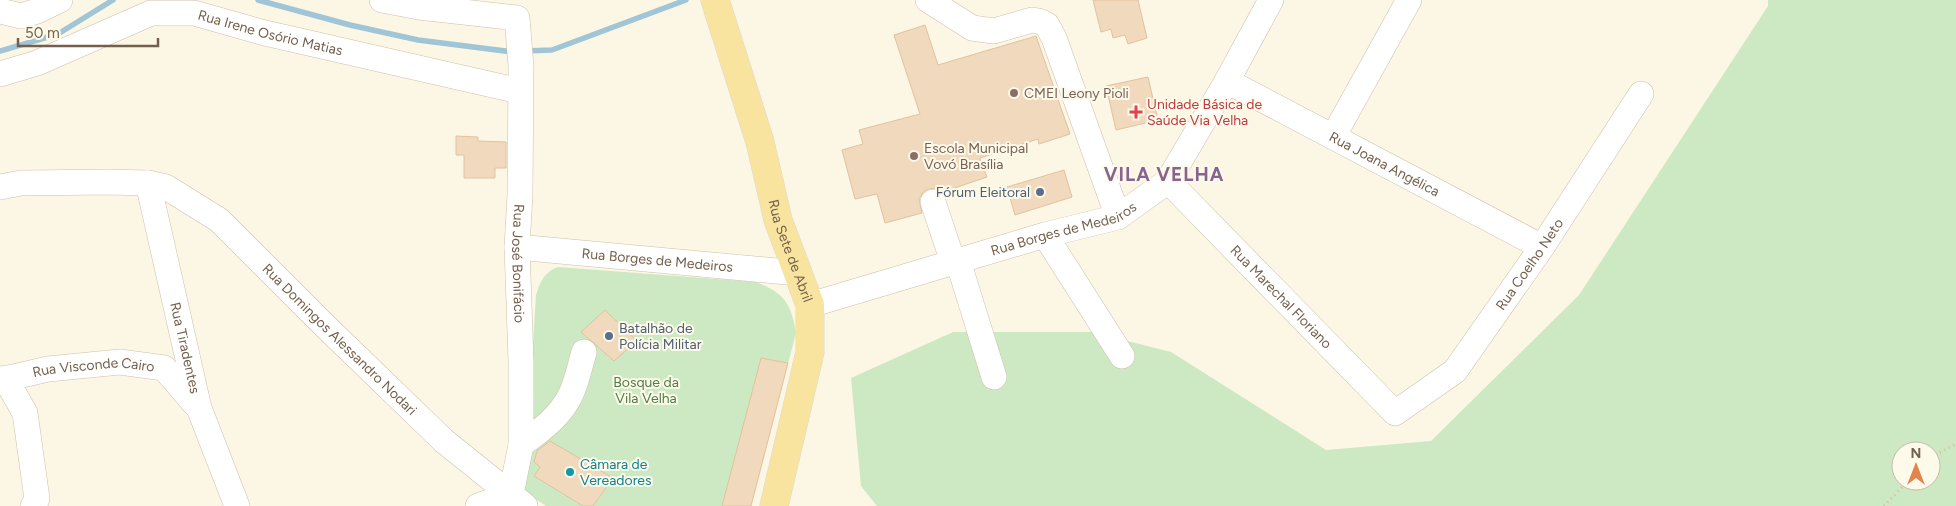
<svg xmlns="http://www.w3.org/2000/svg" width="1956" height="506" font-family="Figtree,sans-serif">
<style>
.green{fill:#cde9c3;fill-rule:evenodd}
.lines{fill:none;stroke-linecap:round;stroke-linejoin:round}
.stream{stroke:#a0c5d6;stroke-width:5.5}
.building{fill:#f0d9bd;stroke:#e2c29e}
.minor-casing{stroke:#cdbfab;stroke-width:26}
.major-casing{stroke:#ddd9d4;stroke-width:29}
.path{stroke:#d5bca0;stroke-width:3;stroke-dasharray:1 4;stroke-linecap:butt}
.minor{stroke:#fff;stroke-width:25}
.major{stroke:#f8e49f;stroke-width:28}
.education-dot{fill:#8d6e63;stroke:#fefaea;stroke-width:2}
.health-dot{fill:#e0444e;stroke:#fefaea;stroke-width:2}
.service-dot{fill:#5c6f8a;stroke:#fefaea;stroke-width:2}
.culture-dot{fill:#0f9aa8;stroke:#fefaea;stroke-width:2}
.labels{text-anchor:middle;stroke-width:4;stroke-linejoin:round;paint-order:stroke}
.street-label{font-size:14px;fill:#735f4b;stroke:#fefaea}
.education-label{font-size:14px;fill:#785e54;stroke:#fefaea;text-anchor:start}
.health-label{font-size:14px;fill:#be3a42;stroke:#fefaea;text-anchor:start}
.service-label{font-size:14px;fill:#4e5e75;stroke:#fefaea;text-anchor:end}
.park-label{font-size:14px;fill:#4e7e45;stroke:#fefaea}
.culture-label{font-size:14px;fill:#0d838f;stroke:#fefaea;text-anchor:start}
.district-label{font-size:19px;font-weight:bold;letter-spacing:1px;fill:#886290;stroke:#fefaea}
</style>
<rect width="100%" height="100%" fill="#fcf6e4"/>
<g class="green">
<path d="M1768 0H1956V506H877L861 486 851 378 953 332H1092L1171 352 1326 450 1431 441 1579 295 1768 6ZM1901 451H1931V481H1901Z"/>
<path d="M558 267 756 282C785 293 791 304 796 333L751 506H546L524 491 536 295C540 282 544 272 558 267Z"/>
</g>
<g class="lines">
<g class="stream">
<polyline points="258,0 350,25 418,40 513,52"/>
<polyline points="0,51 58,34 113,0"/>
<polyline points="525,51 552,50 686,0"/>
</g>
</g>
<g class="building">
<polygon points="1093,0 1138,0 1147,38 1128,44 1125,35 1113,38 1111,29 1101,32"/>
<polygon points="925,25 938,65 1036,36 1070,134 1039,144 1038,139 980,158 987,177 943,192 936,188 928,189 923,192 919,199 922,213 885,223 877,194 855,199 842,150 863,144 859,130 920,114 894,35"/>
<polygon points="1148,77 1158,120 1116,130 1106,86"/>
<polygon points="456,136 478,137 478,141 506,142 506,168 495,168 495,178 464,178 464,155 456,155"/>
<polygon points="1064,170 1072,197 1015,215 1007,187"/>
<polygon points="605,310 637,341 614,361 581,332"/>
<polygon points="761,358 788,363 751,506 722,506"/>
<polygon points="550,441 613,478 593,506 583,506 534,476 540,467 534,462 537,451"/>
</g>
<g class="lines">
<g class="minor-casing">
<g id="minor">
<path id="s1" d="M382 0 419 7 517 18 521 66 520 195 517 247 521 361V445L511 494"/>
<polyline points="928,0 972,28 994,31 1032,20 1039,21 1047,25 1054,38 1118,217"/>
<polyline points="0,11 21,16 37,11 60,0"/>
<path id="s2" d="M0 74 37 63 151 13H194L265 33 519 91"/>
<path id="s3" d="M1227 81 1542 247"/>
<polyline points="1333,137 1409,0"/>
<path id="s4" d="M1168 181 1395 413 1455 371 1542 247 1641 94"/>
<path id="s5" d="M148 183 199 408 237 506"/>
<path id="s6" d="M0 187 21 183 108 182 148 183 166 187 219 220 322 323 444 441 525 506"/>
<polyline points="933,202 953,262"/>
<polyline points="1045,235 1122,356"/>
<path id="s7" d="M517 247 798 273"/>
<polyline points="958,261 994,377"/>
<path id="s8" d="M810 305 1045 235 1118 217 1168 181 1227 81 1271 0"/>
<polyline points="5,378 25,413 37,499 33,506"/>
<path id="s9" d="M0 380 48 369 120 362 164 368 195 404"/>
<path d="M521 445C540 431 561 416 571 394 577 381 580 366 584 352"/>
<polyline points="478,506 511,494"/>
</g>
</g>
<g class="major-casing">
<g id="major">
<path id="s10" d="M715 0 760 142 778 220 810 305V352L774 506"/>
</g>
</g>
<g class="path">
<polyline points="1931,457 1956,444"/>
<polyline points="1884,506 1908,481"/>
</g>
<use href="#minor" class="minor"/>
<use href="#major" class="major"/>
</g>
<g class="education-dot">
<circle cx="1014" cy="93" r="5"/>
<circle cx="914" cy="156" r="5"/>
</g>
<path class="health-dot" d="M1133.5 104.5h5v5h5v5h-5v5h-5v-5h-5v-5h5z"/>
<g class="service-dot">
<circle cx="1040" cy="192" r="5"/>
<circle cx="609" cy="336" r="5"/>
</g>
<circle class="culture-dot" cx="570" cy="472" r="5"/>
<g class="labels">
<g class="street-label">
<text dy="5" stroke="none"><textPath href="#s2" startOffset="285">Rua Irene Osório Matias</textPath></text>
<text dy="5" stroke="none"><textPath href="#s3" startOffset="178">Rua Joana Angélica</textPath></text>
<text dy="5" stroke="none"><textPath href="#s8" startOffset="265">Rua Borges de Medeiros</textPath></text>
<text dy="5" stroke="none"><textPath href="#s10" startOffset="262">Rua Sete de Abril</textPath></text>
<text dy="5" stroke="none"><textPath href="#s7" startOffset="141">Rua Borges de Medeiros</textPath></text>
<text dy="5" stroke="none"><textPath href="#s1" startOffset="382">Rua José Bonifácio</textPath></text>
<text dy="5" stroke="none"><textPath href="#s4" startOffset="528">Rua Coelho Neto</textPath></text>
<text dy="5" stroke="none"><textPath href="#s4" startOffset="162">Rua Marechal Floriano</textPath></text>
<text dy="5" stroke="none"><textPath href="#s6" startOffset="399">Rua Domingos Alessandro Nodari</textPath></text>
<text dy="5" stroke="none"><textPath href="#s5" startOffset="169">Rua Tiradentes</textPath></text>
<text dy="5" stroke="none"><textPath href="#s9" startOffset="95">Rua Visconde Cairo</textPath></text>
</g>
<g class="education-label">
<text x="1024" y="98">CMEI Leony Pioli</text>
<text x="924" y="153">Escola Municipal<tspan x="924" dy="16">Vovó Brasília</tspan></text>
</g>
<g class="health-label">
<text x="1147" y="109">Unidade Básica de<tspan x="1147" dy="16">Saúde Via Velha</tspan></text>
</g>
<g class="service-label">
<text x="1030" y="197">Fórum Eleitoral</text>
<text x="619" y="333" text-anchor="start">Batalhão de<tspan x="619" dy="16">Polícia Militar</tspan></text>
</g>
<g class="park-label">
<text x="646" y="387">Bosque da<tspan x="646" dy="16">Vila Velha</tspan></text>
</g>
<g class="culture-label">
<text x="580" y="469">Câmara de<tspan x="580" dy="16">Vereadores</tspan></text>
</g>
<g class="district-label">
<text x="1164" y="181">VILA VELHA</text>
</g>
</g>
<g transform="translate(1916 466)"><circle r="24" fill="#fefaea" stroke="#c6bcaa"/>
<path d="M0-4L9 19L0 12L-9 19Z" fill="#e2854d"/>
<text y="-8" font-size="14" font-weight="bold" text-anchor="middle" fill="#735f4b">N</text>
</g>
<path d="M18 38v8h140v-8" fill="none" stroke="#735f4b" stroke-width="2.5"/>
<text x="25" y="38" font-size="15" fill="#735f4b" stroke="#fefaea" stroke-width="4" paint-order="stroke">50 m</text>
</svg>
